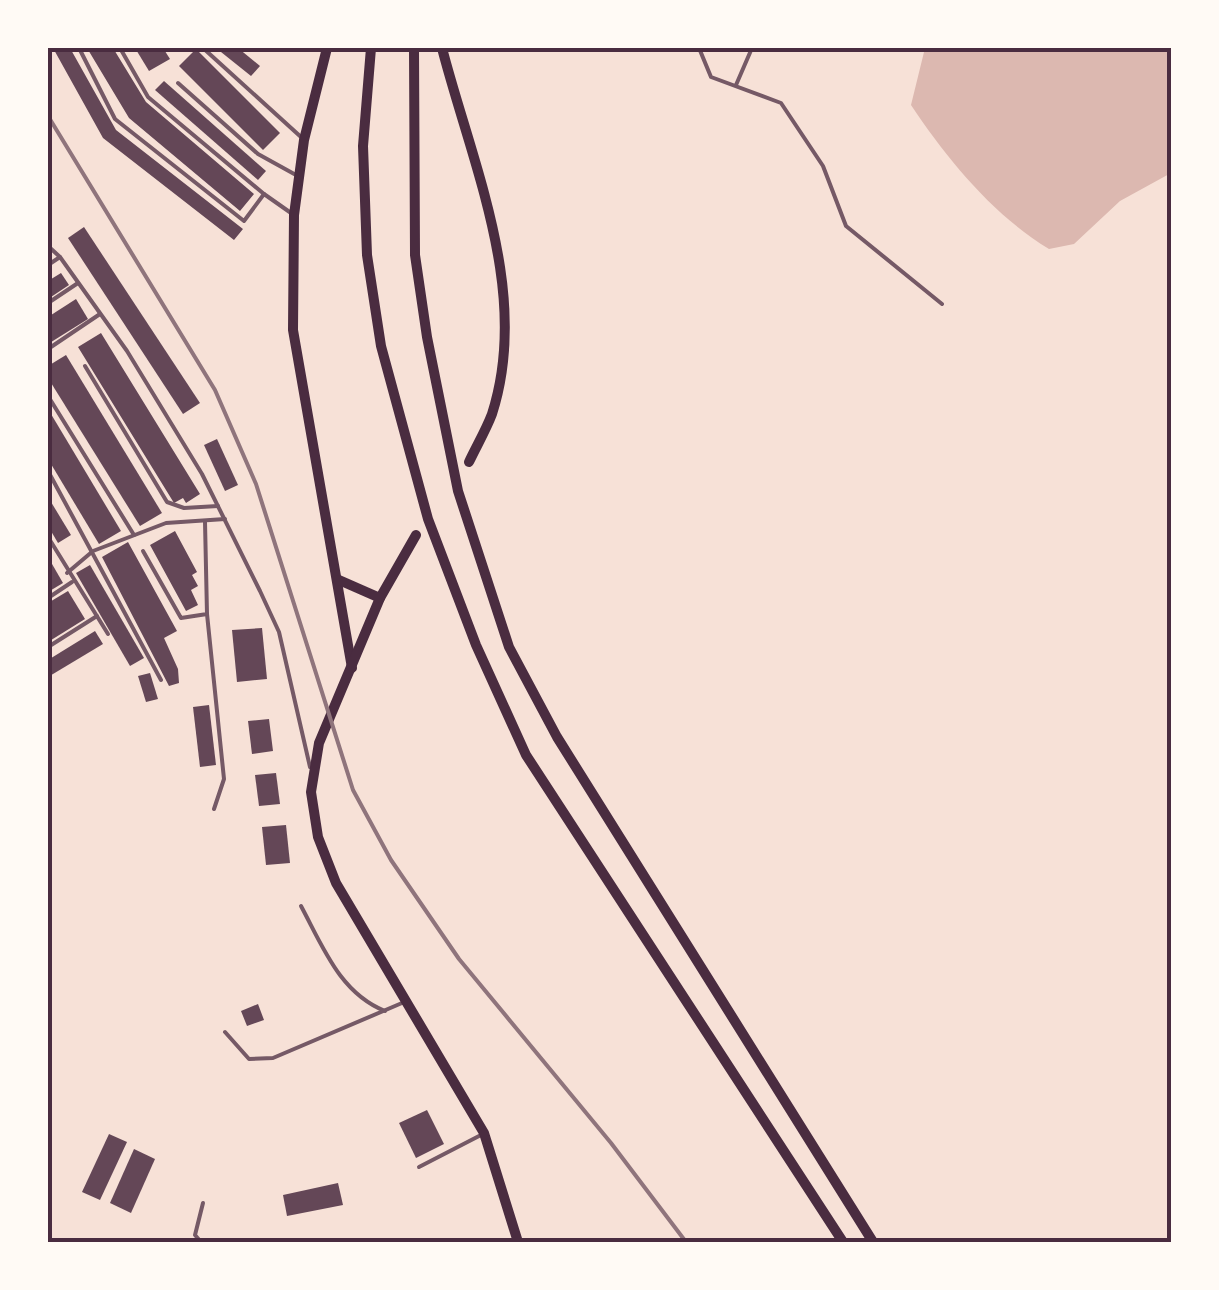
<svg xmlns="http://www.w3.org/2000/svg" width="1219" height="1290" font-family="'Work Sans',sans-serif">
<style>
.water{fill:#dcb8b0}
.building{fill:#644757}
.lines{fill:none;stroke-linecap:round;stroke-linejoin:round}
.service{stroke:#755966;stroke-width:4}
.primary{stroke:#4a2c40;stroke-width:10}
.rail{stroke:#8f747c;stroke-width:4}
.neatline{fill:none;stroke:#4a2c40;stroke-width:4}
</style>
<rect width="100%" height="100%" fill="#f7e1d7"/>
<path class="water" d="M925 48H1171V173L1120 201 1074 244 1049 249C993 215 947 159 911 105Z"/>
<g class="building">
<polygon points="53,48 70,48 116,130 243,229 234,240 103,138"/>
<polygon points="87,48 113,48 146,102 254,194 240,211 129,118"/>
<polygon points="135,48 163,48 170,59 149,71"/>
<polygon points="216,48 238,48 260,66 251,76"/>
<polygon points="196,49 280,133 263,150 179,66"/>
<polygon points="164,81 266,171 258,180 155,90"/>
<polygon points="84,227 200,403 183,414 68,238"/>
<polygon points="61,273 69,285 48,299 48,281"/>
<polygon points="76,299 88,319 48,344 48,317"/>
<polygon points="101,333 200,494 186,503 183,498 174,503 78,347"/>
<polygon points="66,355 162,513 140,526 48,378 48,366"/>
<polygon points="48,409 121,531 99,544 48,459"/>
<polygon points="217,439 238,485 225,491 204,445"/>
<polygon points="48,497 71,535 58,543 48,526"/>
<polygon points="175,531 197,572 192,575 198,586 191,590 198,605 186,611 150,545"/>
<polygon points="128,542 177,631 164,638 178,669 179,683 169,686 102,557"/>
<polygon points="48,557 63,583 48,592"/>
<polygon points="90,565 144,658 130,666 76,573"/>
<polygon points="68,591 85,619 48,642 48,603"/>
<polygon points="262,628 267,679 237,682 232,630"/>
<polygon points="95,631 103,644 48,677 48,660"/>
<polygon points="150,673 158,699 146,702 138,676"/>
<polygon points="209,705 216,765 200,767 193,707"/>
<polygon points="269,719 273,751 252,754 248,721"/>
<polygon points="276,773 280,804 259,806 255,775"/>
<polygon points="286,825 290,863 266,865 262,827"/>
<polygon points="258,1004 264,1020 247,1026 241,1011"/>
<polygon points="427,1110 444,1144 416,1158 399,1123"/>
<polygon points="109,1134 127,1142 100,1200 82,1192"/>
<polygon points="134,1149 155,1159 131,1213 110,1203"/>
<polygon points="338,1183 343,1205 287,1216 283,1195"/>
</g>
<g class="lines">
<g class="service">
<polyline points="79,48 115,119 244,221 264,194 291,213"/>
<polyline points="120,48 148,97 264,194"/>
<polyline points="203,48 301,137"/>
<polyline points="699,48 711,77 781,103 823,166 846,226 942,304"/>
<polyline points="178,83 258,154 296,175"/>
<polyline points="736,85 752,48"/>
<polyline points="48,246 60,257 127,351 202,474 260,591 279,632 310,767"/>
<polyline points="48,265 60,257"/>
<polyline points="48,303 78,283"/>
<polyline points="48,349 100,314"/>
<polyline points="85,366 167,502 184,508 218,506"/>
<polyline points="48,396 134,535"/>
<polyline points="48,471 161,680"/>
<polyline points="48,537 108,634"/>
<polyline points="143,551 181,618 207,614 205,522"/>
<polyline points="67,573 93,551 166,523 225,519"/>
<polyline points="48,598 72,582"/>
<polyline points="207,614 224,779 214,809"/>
<polyline points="48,647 97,616"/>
<path d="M301 906C323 947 340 993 385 1011"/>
<polyline points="225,1032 249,1059 273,1058 402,1003"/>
<polyline points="419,1167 481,1135"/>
<polyline points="201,1242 195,1235 203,1203"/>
</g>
<g class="primary">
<polyline points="327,48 304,140 294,215 293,330 352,668"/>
<polyline points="371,48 363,146 367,255 381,346 428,519 476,645 526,755 843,1242"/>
<polyline points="414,48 415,255 427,337 458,491 509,647 557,737 873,1242"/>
<path d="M442 48C472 164 531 293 492 414 486 430 476 447 469 462"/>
<polyline points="416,535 380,598 319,743 311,792 318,837 336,883 484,1133 518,1242"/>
<polyline points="339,580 380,598"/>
</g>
<polyline class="rail" points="48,116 215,390 256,484 353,790 391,860 459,959 611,1143 686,1242"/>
</g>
<rect width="1219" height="1290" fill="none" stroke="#fffaf5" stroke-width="100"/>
<rect x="50" y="50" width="1119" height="1190" class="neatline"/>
</svg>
